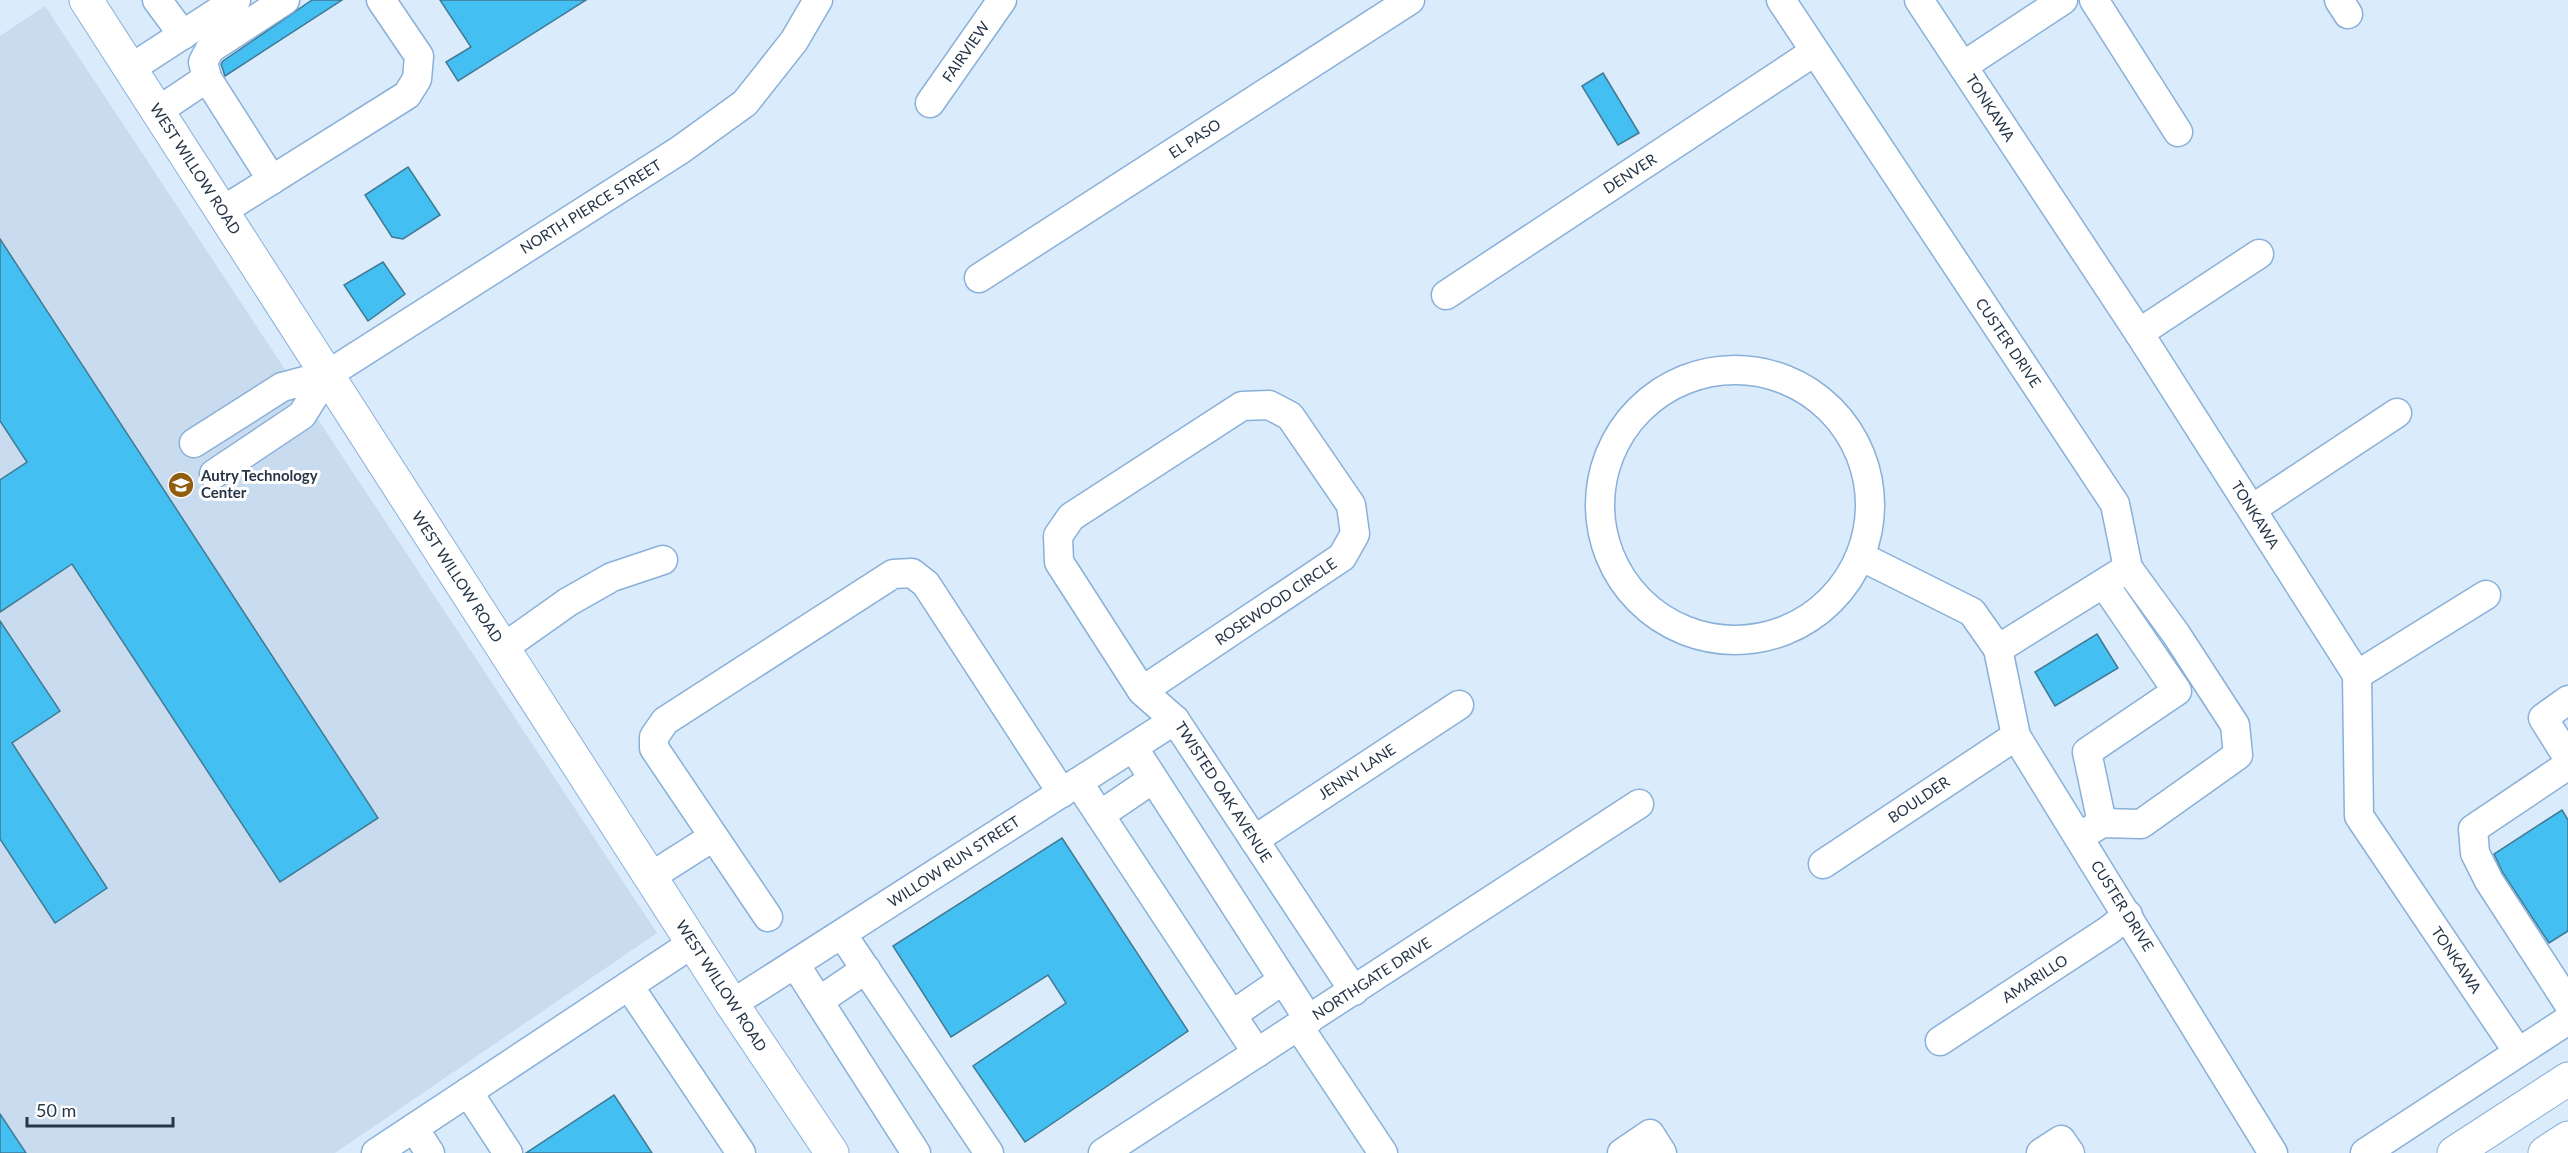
<svg xmlns="http://www.w3.org/2000/svg" width="2568" height="1153" font-family="Lato,sans-serif">
<style>
.built{fill:#c9dbee}
.building{fill:#44bff2;stroke:#407a94;stroke-width:1.5}
.lines{fill:none;stroke-linecap:round;stroke-linejoin:round}
.minor-casing{stroke:#89b0d9;stroke-width:31}
.major-casing{stroke:#89b0d9;stroke-width:35}
.minor{stroke:#fff;stroke-width:28}
.major{stroke:#fff;stroke-width:33}
.labels{text-anchor:middle;stroke-width:6;stroke-linejoin:round;paint-order:stroke}
.street-label{font-size:15px;fill:#263647;stroke:#fff}
.poi-label{font-size:15px;font-weight:bold;fill:#263647;stroke:#fff;text-anchor:start}
</style>
<rect width="100%" height="100%" fill="#daebfc"/>
<polygon class="built" points="45,6 657,933 335,1153 0,1153 0,36"/>
<g class="building">
<polygon points="312,0 342,0 225,76 221,64 223,61"/>
<polygon points="440,0 586,0 458,81 446,62 471,47"/>
<polygon points="1603,73 1639,133 1618,145 1582,86"/>
<polygon points="408,167 440,215 403,239 392,237 365,195"/>
<polygon points="0,239 378,818 280,882 72,564 0,612 0,480 27,462 0,421"/>
<polygon points="383,262 405,294 368,321 344,285"/>
<polygon points="0,621 60,711 12,743 107,888 55,923 0,839"/>
<polygon points="2097,634 2118,668 2055,706 2035,672"/>
<polygon points="2562,810 2568,820 2568,931 2549,943 2503,873 2494,854"/>
<polygon points="1062,838 1188,1031 1025,1142 973,1066 1066,1003 1048,975 951,1037 893,946"/>
<polygon points="614,1095 652,1153 526,1153"/>
<polygon points="0,1114 26,1153 0,1153"/>
</g>
<g class="lines">
<g class="minor-casing">
<g id="minor">
<polyline points="157,0 183,35"/>
<polyline points="1781,0 2115,504 2128,568 1998,649 1972,612 1862,557"/>
<polyline points="1919,0 2139,333 2357,675 2359,816 2518,1052"/>
<polyline points="2094,0 2178,132"/>
<polyline points="2339,0 2348,14"/>
<polyline points="1963,66 2063,0"/>
<polyline points="130,69 236,0"/>
<polyline points="207,78 272,180"/>
<polyline points="930,103 1002,0"/>
<polyline points="158,111 207,78 203,62 210,49 285,0"/>
<polyline points="222,211 407,95 417,79 419,56 381,0"/>
<polyline points="979,278 1410,0"/>
<polyline points="1446,295 1814,52"/>
<polyline points="2139,333 2259,254"/>
<circle cx="1735" cy="505" r="135"/>
<polyline points="194,443 282,387 327,375 680,150 745,103 794,41 818,0"/>
<polyline points="214,474 302,415 327,375"/>
<polyline points="2252,509 2397,413"/>
<polyline points="503,648 568,602 612,577 663,560"/>
<polyline points="1998,649 2016,736 2273,1153"/>
<polyline points="2357,675 2486,595"/>
<polyline points="1142,691 1342,557 1355,534 1351,505 1290,416 1269,405 1242,406 1071,517 1058,536 1059,562 1142,691 1175,720 1354,991"/>
<polyline points="2568,700 2543,718 2568,758"/>
<polyline points="1133,747 1309,1020"/>
<polyline points="2568,765 2473,829 2475,853 2489,881 2568,1003"/>
<polyline points="1078,782 1257,1053"/>
<polyline points="1100,815 1153,779"/>
<polyline points="2102,823 2087,752 2177,691 2104,584"/>
<polyline points="2079,837 2102,823 2141,824 2238,755 2235,725 2176,634 2128,568"/>
<polyline points="1254,840 1459,705"/>
<polyline points="1823,864 2016,736"/>
<polyline points="650,877 713,837"/>
<polyline points="768,917 654,748 654,737 665,721 893,574 912,573 926,584 1062,793"/>
<polyline points="842,934 989,1153"/>
<polyline points="795,964 916,1153"/>
<polyline points="629,986 741,1153"/>
<polyline points="819,1001 866,969"/>
<polyline points="732,1004 1175,720"/>
<polyline points="1232,1015 1283,980"/>
<polyline points="1299,1027 1383,1153"/>
<polyline points="1940,1041 2109,930 2128,915"/>
<polyline points="468,1092 508,1153"/>
<polyline points="414,1128 430,1153"/>
<polyline points="376,1153 693,943"/>
<polyline points="1103,1153 1639,804"/>
<polyline points="1622,1153 1650,1134 1662,1153"/>
<polyline points="2041,1153 2061,1140 2070,1153"/>
<polyline points="2365,1153 2568,1020"/>
</g>
</g>
<g class="major-casing">
<g id="major">
<polyline points="86,0 732,1004 832,1153"/>
<polyline points="2454,1153 2568,1079"/>
<polyline points="2545,1153 2568,1138"/>
</g>
</g>
<use href="#minor" class="minor"/>
<use href="#major" class="major"/>
</g>
<defs>
<g id="university-disc" transform="scale(1.35)"><circle r="9.5" fill="#915d10" stroke="#fff"/><path d="M0-5L7-2L0 1L-7-2ZM-4 1L0 2.5L4 1V4Q0 6-4 4Z" fill="#fff"/></g>
</defs>
<g fill-rule="evenodd">
<use href="#university-disc" x="181" y="485"/>
</g>
<g class="labels">
<g class="street-label">
<text transform="translate(966 52) rotate(-55)" y="5">FAIRVIEW</text>
<text transform="translate(1990 108) rotate(57)" y="5">TONKAWA</text>
<text transform="translate(1195 139) rotate(-33)" y="5">EL PASO</text>
<text transform="translate(195 169) rotate(57)" y="5">WEST WILLOW ROAD</text>
<text transform="translate(1630 174) rotate(-33)" y="5">DENVER</text>
<text transform="translate(591 207) rotate(-32)" y="5">NORTH PIERCE STREET</text>
<text transform="translate(2008 343) rotate(56)" y="5">CUSTER DRIVE</text>
<text transform="translate(2255 515) rotate(58)" y="5">TONKAWA</text>
<text transform="translate(457 577) rotate(57)" y="5">WEST WILLOW ROAD</text>
<text transform="translate(1276 602) rotate(-34)" y="5">ROSEWOOD CIRCLE</text>
<text transform="translate(1357 772) rotate(-33)" y="5">JENNY LANE</text>
<text transform="translate(1223 792) rotate(57)" y="5">TWISTED OAK AVENUE</text>
<text transform="translate(1919 800) rotate(-34)" y="5">BOULDER</text>
<text transform="translate(954 862) rotate(-33)" y="5">WILLOW RUN STREET</text>
<text transform="translate(2122 906) rotate(58)" y="5">CUSTER DRIVE</text>
<text transform="translate(2456 960) rotate(56)" y="5">TONKAWA</text>
<text transform="translate(1372 979) rotate(-33)" y="5">NORTHGATE DRIVE</text>
<text transform="translate(2035 979) rotate(-33)" y="5">AMARILLO</text>
<text transform="translate(721 986) rotate(57)" y="5">WEST WILLOW ROAD</text>
</g>
<g class="poi-label">
<text x="201" y="481">Autry Technology<tspan x="201" dy="17">Center</tspan></text>
</g>
</g>
<path d="M27 1117v9h146v-9" fill="none" stroke="#263647" stroke-width="3"/>
<text x="36" y="1117" font-size="18" fill="#263647" stroke="#ffffff" stroke-width="4.5" paint-order="stroke">50 m</text>
</svg>
